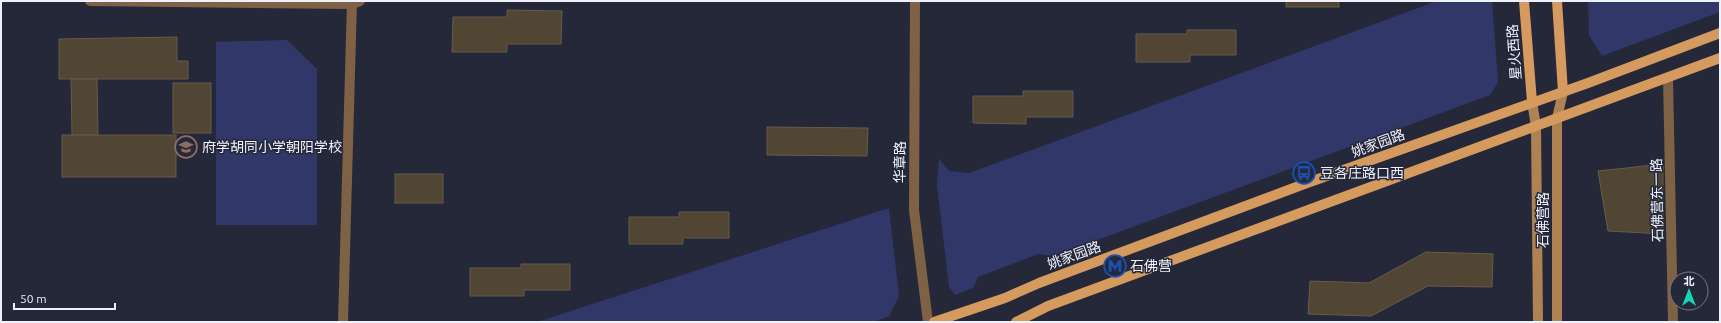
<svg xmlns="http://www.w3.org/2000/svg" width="1721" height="323" font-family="Ubuntu,'Noto Sans SC',sans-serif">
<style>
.green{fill:#313769}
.building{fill:#514534;stroke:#685b4a}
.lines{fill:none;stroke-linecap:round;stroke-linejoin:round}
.minor{stroke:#7f6246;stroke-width:10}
.tertiary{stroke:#7f6246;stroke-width:10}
.secondary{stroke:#af8254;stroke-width:10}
.primary{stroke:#d49a5e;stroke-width:10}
.labels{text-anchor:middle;stroke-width:3;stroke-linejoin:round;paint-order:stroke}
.street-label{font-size:14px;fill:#eff2fd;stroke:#252839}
.poi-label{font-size:14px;fill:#eff2fd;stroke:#252839;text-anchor:start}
</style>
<rect width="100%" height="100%" fill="#252839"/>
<g class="green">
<polygon points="1437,1 1492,1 1498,82 1490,95 1054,256 1038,254 978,277 973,288 955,295 949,287 937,185 939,159 949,171 969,173"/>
<polygon points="1588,1 1720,1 1720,12 1602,56 1589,35"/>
<polygon points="287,40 317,69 317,225 216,225 216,42"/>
<polygon points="889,208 899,296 889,316 874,322 540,322 540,321"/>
</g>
<g class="building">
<rect x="1286" y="1" width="53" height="6"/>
<polygon points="507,10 562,11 561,44 507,44 507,52 452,52 453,17 507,17"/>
<polygon points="1187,30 1236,30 1236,55 1190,55 1190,62 1136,62 1136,34 1187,34"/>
<polygon points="177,37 177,61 188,61 188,79 59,79 59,39"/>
<polygon points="71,79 97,79 98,135 72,135"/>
<rect x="173" y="83" width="38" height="50"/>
<polygon points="1023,91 1073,91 1073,117 1026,117 1026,124 973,123 973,96 1023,96"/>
<polygon points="767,127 868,128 867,156 767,155"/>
<rect x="62" y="135" width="114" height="42"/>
<polygon points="1663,164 1663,234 1608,231 1598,171"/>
<rect x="395" y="174" width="48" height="29"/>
<polygon points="679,212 729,212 729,238 683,238 683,244 629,244 629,217 679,217"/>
<polygon points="1426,252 1493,254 1492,287 1428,286 1371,316 1308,314 1310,281 1369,283"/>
<polygon points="521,264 570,264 570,290 524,290 524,296 470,296 470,268 521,268"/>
</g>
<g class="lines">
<polyline class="minor" points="1668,78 1673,322"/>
<g class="tertiary">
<polyline points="90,1 352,4 360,1"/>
<polyline points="915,1 914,210 928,322"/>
<polyline points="343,322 352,1"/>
</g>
<g class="secondary">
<polyline points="1532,102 1536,126 1538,322"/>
<polyline points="1557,322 1557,118 1563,92"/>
</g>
<g class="primary">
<polyline points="1524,1 1532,102"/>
<polyline points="1557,1 1563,92"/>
<polyline points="934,322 1005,298 1039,283 1307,183 1588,83 1720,33"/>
<polyline points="1016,322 1048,306 1720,58"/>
</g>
</g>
<defs>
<g id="school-ring" transform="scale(1.15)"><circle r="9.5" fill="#252839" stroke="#8d6e63" stroke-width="1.5"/><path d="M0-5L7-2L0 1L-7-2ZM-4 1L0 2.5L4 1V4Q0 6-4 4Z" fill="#8d6e63"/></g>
<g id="bus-ring" transform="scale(1.15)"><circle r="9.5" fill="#252839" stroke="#1a4fb4" stroke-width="1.5"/><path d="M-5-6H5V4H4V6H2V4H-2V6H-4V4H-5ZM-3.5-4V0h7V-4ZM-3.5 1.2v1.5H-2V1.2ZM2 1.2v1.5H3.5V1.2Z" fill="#1a4fb4"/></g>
<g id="metro-ring" transform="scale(1.15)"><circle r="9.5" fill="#252839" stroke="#1a4fb4" stroke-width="1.5"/><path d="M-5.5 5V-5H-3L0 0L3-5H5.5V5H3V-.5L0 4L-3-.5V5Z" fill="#1a4fb4"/></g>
</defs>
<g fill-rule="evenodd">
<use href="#school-ring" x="186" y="147"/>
<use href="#bus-ring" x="1304" y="173"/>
<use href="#metro-ring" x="1115" y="266"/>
</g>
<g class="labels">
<g class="street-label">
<text transform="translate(1514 52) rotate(-94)" y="5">星火西路</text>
<text transform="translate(1378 143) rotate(-20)" y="5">姚家园路</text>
<text transform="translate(900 162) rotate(-90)" y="5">华章路</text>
<text transform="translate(1657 200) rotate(-91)" y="5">石佛营东一路</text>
<text transform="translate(1543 220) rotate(-90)" y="5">石佛营路</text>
<text transform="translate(1074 255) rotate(-20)" y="5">姚家园路</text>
</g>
<g class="poi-label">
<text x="202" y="152">府学胡同小学朝阳学校</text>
<text x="1320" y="178">豆各庄路口西</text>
<text x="1130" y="271">石佛营</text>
</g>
</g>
<rect width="1721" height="323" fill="none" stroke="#eff2fd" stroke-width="4"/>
<g transform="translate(1689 291)"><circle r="19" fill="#252839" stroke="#767987"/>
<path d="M0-3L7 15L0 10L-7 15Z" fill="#13d5b3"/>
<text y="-6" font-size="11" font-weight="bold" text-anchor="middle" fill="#eff2fd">北</text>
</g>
<path d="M14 303v6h101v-6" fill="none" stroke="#eff2fd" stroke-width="2"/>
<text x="20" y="303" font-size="12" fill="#eff2fd" stroke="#252839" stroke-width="3" paint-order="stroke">50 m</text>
</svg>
